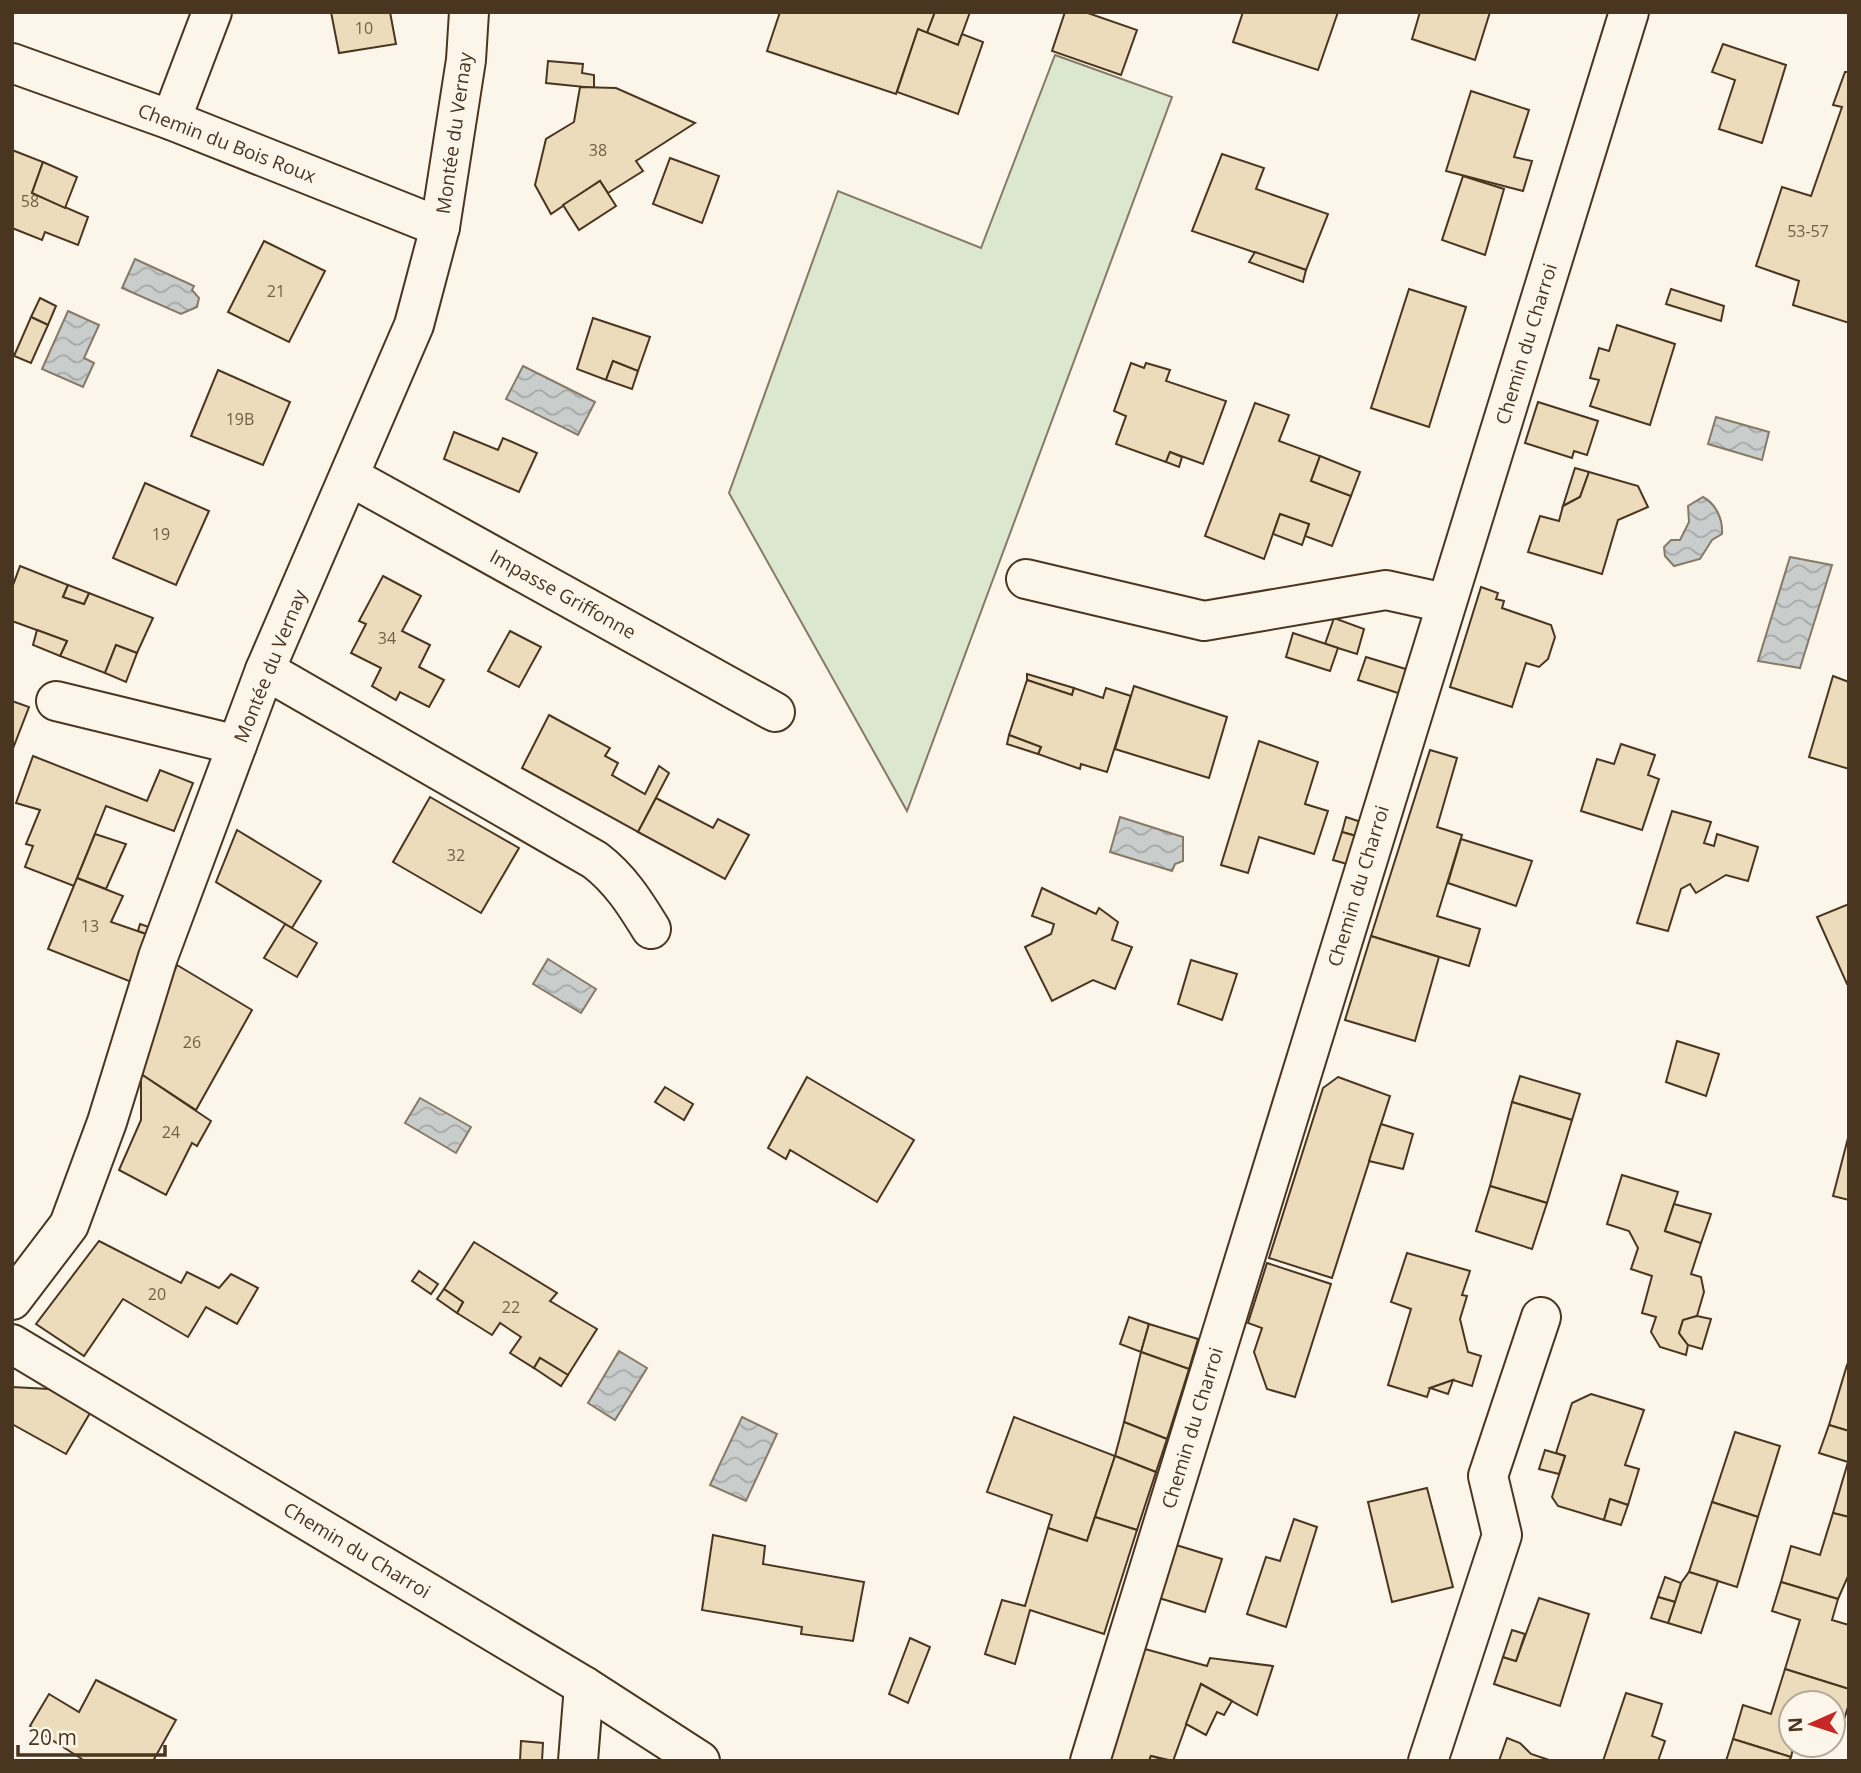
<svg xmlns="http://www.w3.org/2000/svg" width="1861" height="1773" font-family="'Open Sans',sans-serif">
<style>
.garden{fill:#dce7d0;stroke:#887966;stroke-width:2}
.water{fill:url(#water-waves);stroke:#887966;stroke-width:2}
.building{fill:#ecdcbc;stroke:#4a3520;stroke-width:2}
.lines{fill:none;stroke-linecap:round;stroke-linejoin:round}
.minor-casing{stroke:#4a3520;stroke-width:42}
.minor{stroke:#fbf6e9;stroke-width:38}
.labels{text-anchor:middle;stroke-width:5;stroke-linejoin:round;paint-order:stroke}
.number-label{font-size:16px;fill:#725f47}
.street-label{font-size:19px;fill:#4a3520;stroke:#fbf6e9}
</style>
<defs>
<pattern id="water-waves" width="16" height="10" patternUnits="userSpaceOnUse" patternTransform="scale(1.75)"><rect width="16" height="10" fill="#c9cecd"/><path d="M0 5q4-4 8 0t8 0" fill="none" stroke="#a5a8a6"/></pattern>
</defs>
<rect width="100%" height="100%" fill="#fbf6e9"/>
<polygon class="garden" points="1055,55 1172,97 907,811 729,493 838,191 981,248"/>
<g class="water">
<polygon points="135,259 194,286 192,290 199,298 197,307 181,314 122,288"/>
<polygon points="68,311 99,325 84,358 94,363 83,387 42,369"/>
<polygon points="523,366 595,402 578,435 506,399"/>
<polygon points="1716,417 1769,432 1762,460 1708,444"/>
<path d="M1703 497C1716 504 1723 519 1722 534L1712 540 1700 559 1674 566 1665 556 1664 547 1671 540H1680L1689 522 1688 506Z"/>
<polygon points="1790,557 1832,565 1800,668 1758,661"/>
<polygon points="1120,817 1183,837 1183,861 1175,864 1172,871 1110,852"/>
<polygon points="548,959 596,989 581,1013 533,984"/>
<polygon points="420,1098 471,1127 456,1153 405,1123"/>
<polygon points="619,1351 647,1368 615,1420 588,1403"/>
<polygon points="742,1417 777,1434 746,1501 710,1485"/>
</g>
<g class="building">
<polygon points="331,12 390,12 396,44 339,53"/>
<polygon points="780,12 935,12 927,33 918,29 896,94 767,51"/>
<polygon points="935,12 970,12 958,45 927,33"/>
<polygon points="1065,12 1085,12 1137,30 1121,75 1052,51"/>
<polygon points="1243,12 1338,12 1318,70 1233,42"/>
<polygon points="1420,12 1490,12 1475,60 1412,39"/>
<polygon points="918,29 958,45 962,34 983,42 958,114 897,92"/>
<polygon points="1723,44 1786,65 1762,143 1719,129 1735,80 1712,72"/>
<polygon points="548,61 583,64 582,73 594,75 594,88 546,83"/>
<polygon points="1845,72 1849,72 1849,323 1793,305 1799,281 1756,266 1782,187 1811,196 1842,107 1833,105"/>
<polygon points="580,87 616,88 695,123 636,161 643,171 608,193 600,181 551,214 535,185 546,139 574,122"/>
<polygon points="1471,91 1529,110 1514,157 1532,161 1523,191 1446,171"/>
<polygon points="12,150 43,162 32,193 88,217 78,245 45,232 42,240 12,228"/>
<polygon points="1222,154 1264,168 1256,189 1328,214 1306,270 1192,231"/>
<polygon points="670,158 719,176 702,223 653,204"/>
<polygon points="43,162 77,177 65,208 32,193"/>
<polygon points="1463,176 1504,189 1485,255 1442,240"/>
<polygon points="600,181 616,206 579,230 563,205"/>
<polygon points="264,241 325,271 289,342 228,312"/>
<polygon points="1255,252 1306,270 1303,282 1249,262"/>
<polygon points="1409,289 1466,307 1429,427 1371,408"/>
<polygon points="1671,289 1724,306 1721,321 1666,304"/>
<polygon points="40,298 56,306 48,325 31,317"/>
<polygon points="31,317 48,325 31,363 14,356"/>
<polygon points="593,318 650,337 638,371 613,361 606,380 577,369"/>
<polygon points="1617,325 1675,344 1650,425 1590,406 1599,380 1590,378 1599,348 1609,351"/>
<polygon points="613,361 638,371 632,389 606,380"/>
<polygon points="1131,363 1144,368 1146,363 1170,370 1166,381 1226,401 1203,464 1170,452 1166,462 1116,444 1126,416 1114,411"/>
<polygon points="218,370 290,402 263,465 191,436"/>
<polygon points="1538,402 1598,421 1587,455 1574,451 1572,458 1525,443"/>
<polygon points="1255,403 1289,415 1279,441 1320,456 1311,481 1351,496 1332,546 1305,536 1309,524 1280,514 1264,559 1205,536"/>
<polygon points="454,432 498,450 503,438 537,453 519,492 444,459"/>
<polygon points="1170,452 1182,457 1179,467 1166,462"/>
<polygon points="1320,456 1360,472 1351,496 1311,481"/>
<polygon points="1575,468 1589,472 1580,497 1563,506"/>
<polygon points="1589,472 1638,486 1648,507 1618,520 1602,574 1528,552 1540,516 1559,521 1563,506 1580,497"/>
<polygon points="145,483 209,511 176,585 113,558"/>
<polygon points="1280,514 1309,524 1302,545 1273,534"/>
<polygon points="20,566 68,585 63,597 84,604 89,593 153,618 137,653 116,645 105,673 60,656 67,641 12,621 12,588"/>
<polygon points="383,576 421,596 402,631 430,645 419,667 444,680 429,707 400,692 396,700 372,686 381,668 351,653 366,624 359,621"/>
<polygon points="68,585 89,593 84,604 63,597"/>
<polygon points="1481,587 1498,593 1496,599 1504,601 1502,608 1551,625 1555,637 1548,659 1539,667 1526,663 1512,707 1450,687"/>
<polygon points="1334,618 1364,629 1357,654 1325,644"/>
<polygon points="37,630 67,641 60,656 33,645"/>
<polygon points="510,631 541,647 519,687 488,671"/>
<polygon points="1293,633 1338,648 1330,671 1286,657"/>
<polygon points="116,645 137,653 126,682 105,673"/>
<polygon points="1366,657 1409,670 1401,694 1358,680"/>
<polygon points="1027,674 1074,688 1072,695 1027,680"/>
<polygon points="1833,676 1849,682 1849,769 1809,757"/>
<polygon points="1027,680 1072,695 1074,688 1103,698 1106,688 1131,696 1107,772 1081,764 1080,769 1038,754 1041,747 1009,735"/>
<polygon points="1134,686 1227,717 1209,778 1115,749"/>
<polygon points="12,701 29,707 12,751"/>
<polygon points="549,715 610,748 605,756 618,763 612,775 645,794 659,766 669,773 638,832 522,768"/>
<polygon points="1009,735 1041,747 1038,754 1007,744"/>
<polygon points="1259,741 1318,762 1305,804 1328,811 1314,854 1259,837 1248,873 1221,865"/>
<polygon points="1621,744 1655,755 1648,775 1659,779 1642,830 1581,811 1597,759 1614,764"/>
<polygon points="1430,750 1457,758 1437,827 1462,835 1437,916 1480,929 1469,966 1371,936"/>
<polygon points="33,756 147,801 160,770 193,783 174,831 106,806 74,886 25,867 33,846 26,844 40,810 16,803"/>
<polygon points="430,797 519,848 481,913 393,862"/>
<polygon points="656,798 713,828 718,819 749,835 725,879 638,832"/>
<polygon points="1672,811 1711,822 1704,843 1714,846 1717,834 1758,847 1748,881 1726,875 1696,893 1690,884 1681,889 1668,931 1637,923"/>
<polygon points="1346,817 1361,822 1356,836 1342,832"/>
<polygon points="237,830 321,881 292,928 216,882"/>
<polygon points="1342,832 1356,836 1347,864 1333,860"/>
<polygon points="95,834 126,844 106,889 77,878"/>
<polygon points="1461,839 1532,861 1516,906 1448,883"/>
<polygon points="77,878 123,896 111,922 149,935 134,983 48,949"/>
<polygon points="1042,888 1096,914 1099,908 1118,922 1112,940 1132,947 1115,989 1093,980 1052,1001 1025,947 1051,934 1054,924 1032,916"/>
<polygon points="1849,904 1849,983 1847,984 1817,917"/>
<polygon points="140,924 152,928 149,935 138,931"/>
<polygon points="285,924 317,943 297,977 264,958"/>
<polygon points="1371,936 1439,957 1415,1041 1345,1020"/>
<polygon points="1191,960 1237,974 1222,1020 1178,1004"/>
<polygon points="177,965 252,1010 196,1110 141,1074 167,986"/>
<polygon points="1677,1041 1719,1054 1706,1096 1666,1082"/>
<polygon points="141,1074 211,1121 197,1146 192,1143 166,1195 119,1170 141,1120"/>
<polygon points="1520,1076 1580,1094 1572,1120 1512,1102"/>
<polygon points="807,1077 914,1140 877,1202 790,1150 786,1159 768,1148"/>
<polygon points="1338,1077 1390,1096 1332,1278 1269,1258 1323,1088"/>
<polygon points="665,1087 693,1104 684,1120 655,1102"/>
<polygon points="1512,1102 1572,1120 1547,1203 1490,1186"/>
<polygon points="1381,1124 1413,1134 1403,1169 1369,1161"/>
<polygon points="1848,1138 1849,1138 1849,1200 1833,1196"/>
<polygon points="1622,1175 1678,1192 1665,1231 1701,1243 1691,1274 1701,1277 1704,1292 1697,1316 1683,1320 1679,1333 1688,1345 1686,1355 1660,1347 1651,1332 1656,1317 1642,1313 1652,1276 1631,1269 1638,1248 1629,1231 1607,1224"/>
<polygon points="1490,1186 1547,1203 1532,1249 1476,1231"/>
<polygon points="1674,1204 1711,1214 1701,1243 1665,1231"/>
<polygon points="99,1241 181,1283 187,1272 219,1288 231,1274 258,1288 237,1324 206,1307 188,1337 123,1299 84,1356 36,1324"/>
<polygon points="474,1242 557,1293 550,1301 597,1329 568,1375 540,1358 534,1368 510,1353 521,1337 500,1323 492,1335 457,1313 463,1302 444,1289"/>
<polygon points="1407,1253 1470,1271 1462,1295 1467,1296 1460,1319 1468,1352 1481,1356 1472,1386 1453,1380 1430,1388 1427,1397 1388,1385 1411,1309 1391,1302"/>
<polygon points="1267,1263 1331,1284 1295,1397 1267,1389 1254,1352 1262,1328 1248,1323"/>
<polygon points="419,1271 438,1284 431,1294 412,1281"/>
<polygon points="444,1289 463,1302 457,1313 437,1299"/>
<polygon points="1697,1316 1711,1319 1702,1349 1688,1345 1679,1333 1683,1320"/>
<polygon points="1129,1317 1149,1324 1141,1352 1120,1344"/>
<polygon points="1149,1324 1198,1339 1189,1369 1141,1352"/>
<polygon points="1141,1352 1189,1369 1167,1439 1124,1422"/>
<polygon points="540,1358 568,1375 561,1386 534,1368"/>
<polygon points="1847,1365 1849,1366 1849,1431 1829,1425"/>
<polygon points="1453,1380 1448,1394 1430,1388"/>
<polygon points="12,1387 49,1389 90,1413 66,1454 12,1424"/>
<polygon points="1591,1394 1644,1410 1625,1465 1639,1469 1628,1505 1610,1499 1604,1520 1558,1506 1552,1497 1565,1456 1556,1453 1572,1403"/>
<polygon points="1014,1417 1115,1456 1087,1541 1048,1528 1052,1515 987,1492"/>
<polygon points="1124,1422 1167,1439 1156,1472 1115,1456"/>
<polygon points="1829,1425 1849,1431 1849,1517 1833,1513 1848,1462 1819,1453"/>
<polygon points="1735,1432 1780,1446 1758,1517 1712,1502"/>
<polygon points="1545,1450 1565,1456 1559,1474 1539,1469"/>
<polygon points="1115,1456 1156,1472 1137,1530 1095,1517"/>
<polygon points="1427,1488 1453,1587 1392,1602 1368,1502"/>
<polygon points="1610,1499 1628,1505 1621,1525 1604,1520"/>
<polygon points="1712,1502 1758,1517 1737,1587 1689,1572"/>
<polygon points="1833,1513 1849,1517 1849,1574 1838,1599 1781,1582 1791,1546 1820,1555"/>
<polygon points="1095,1517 1137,1530 1104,1634 1030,1610 1015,1664 985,1654 1002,1600 1025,1606 1048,1528 1087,1541"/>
<polygon points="1294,1519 1317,1527 1286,1627 1247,1614 1266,1557 1280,1561"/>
<polygon points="713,1535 765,1546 763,1564 864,1582 853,1641 801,1634 802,1627 702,1610"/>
<polygon points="1176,1545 1222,1559 1205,1612 1159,1598"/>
<polygon points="1689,1572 1718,1581 1701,1633 1668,1623 1681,1583"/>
<polygon points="1665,1577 1681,1583 1675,1602 1658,1597"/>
<polygon points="1781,1582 1838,1599 1832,1620 1849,1625 1849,1689 1785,1669 1800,1620 1772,1611"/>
<polygon points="1658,1597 1675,1602 1668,1623 1651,1618"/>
<polygon points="1539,1598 1589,1614 1560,1706 1494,1684 1503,1657 1516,1661"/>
<polygon points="1512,1630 1525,1634 1516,1661 1503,1657"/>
<polygon points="910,1638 930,1647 908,1703 889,1694"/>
<polygon points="1134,1646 1207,1666 1210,1658 1273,1666 1257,1715 1201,1684 1173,1761 1151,1756 1149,1761 1109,1761"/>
<polygon points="1785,1669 1849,1689 1849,1704 1836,1744 1833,1743 1833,1703 1791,1703 1791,1745 1794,1745 1791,1757 1733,1739 1743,1705 1771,1714"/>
<polygon points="96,1680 176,1720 153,1761 85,1761 30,1726 49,1694 79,1712"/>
<polygon points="1201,1684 1232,1701 1224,1715 1217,1712 1206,1735 1186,1724"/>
<polygon points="1626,1693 1662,1704 1652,1736 1665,1741 1658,1761 1603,1761"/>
<polygon points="1507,1738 1520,1743 1531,1754 1552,1761 1499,1761"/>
<polygon points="1733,1739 1791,1757 1789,1761 1726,1761"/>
<polygon points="521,1741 543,1743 542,1761 520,1761"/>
<polygon points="1151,1756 1169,1761 1149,1761"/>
</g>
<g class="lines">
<g class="minor-casing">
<g id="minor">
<polyline points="12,63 171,120 440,227"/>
<polyline points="171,120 212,12"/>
<polyline points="351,477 775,712"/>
<polyline points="1026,579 1204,621 1386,590 1445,603"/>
<path d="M265 670 595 860C620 879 635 903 651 929"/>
<polyline points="56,701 237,745"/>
<polyline points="12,1300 69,1225 107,1122 158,957 265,670 414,325 440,227 466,60 469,12"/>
<polyline points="12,1344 584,1686 700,1761"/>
<polyline points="578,1761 584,1686"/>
<polyline points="1090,1761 1629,12"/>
<polyline points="1428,1761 1502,1535 1488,1476 1541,1317"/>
</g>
</g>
<use href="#minor" class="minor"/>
</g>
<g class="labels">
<g class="number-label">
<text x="364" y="34">10</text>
<text x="598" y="156">38</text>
<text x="30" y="207">58</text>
<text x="1808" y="237">53-57</text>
<text x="276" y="297">21</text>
<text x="240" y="425">19B</text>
<text x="161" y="540">19</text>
<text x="387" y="644">34</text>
<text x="456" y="861">32</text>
<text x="90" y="932">13</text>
<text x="192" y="1048">26</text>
<text x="171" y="1138">24</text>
<text x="157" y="1300">20</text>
<text x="511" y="1313">22</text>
</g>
<g class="street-label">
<text transform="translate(454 133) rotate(-82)" y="7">Montée du Vernay</text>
<text transform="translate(227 143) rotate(21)" y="7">Chemin du Bois Roux</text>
<text transform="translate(1526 344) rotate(-73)" y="7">Chemin du Charroi</text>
<text transform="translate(563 594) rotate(29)" y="7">Impasse Griffonne</text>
<text transform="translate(270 666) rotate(-68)" y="7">Montée du Vernay</text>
<text transform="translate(1358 886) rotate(-73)" y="7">Chemin du Charroi</text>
<text transform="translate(1192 1428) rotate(-73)" y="7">Chemin du Charroi</text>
<text transform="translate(357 1550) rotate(31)" y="7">Chemin du Charroi</text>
</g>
</g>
<rect width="1861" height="1773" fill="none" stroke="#4a3520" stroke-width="28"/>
<g transform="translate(1812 1724) rotate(267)"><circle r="33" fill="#fbf6e9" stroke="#b4a999" stroke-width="2"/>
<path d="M0-5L12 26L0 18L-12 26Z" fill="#c62828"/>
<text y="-10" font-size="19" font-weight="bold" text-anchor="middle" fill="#4a3520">N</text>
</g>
<path d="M18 1745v10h147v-10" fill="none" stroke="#4a3520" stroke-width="3.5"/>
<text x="28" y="1745" font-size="21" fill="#4a3520" stroke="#fbf6e9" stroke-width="5" paint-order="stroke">20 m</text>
</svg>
